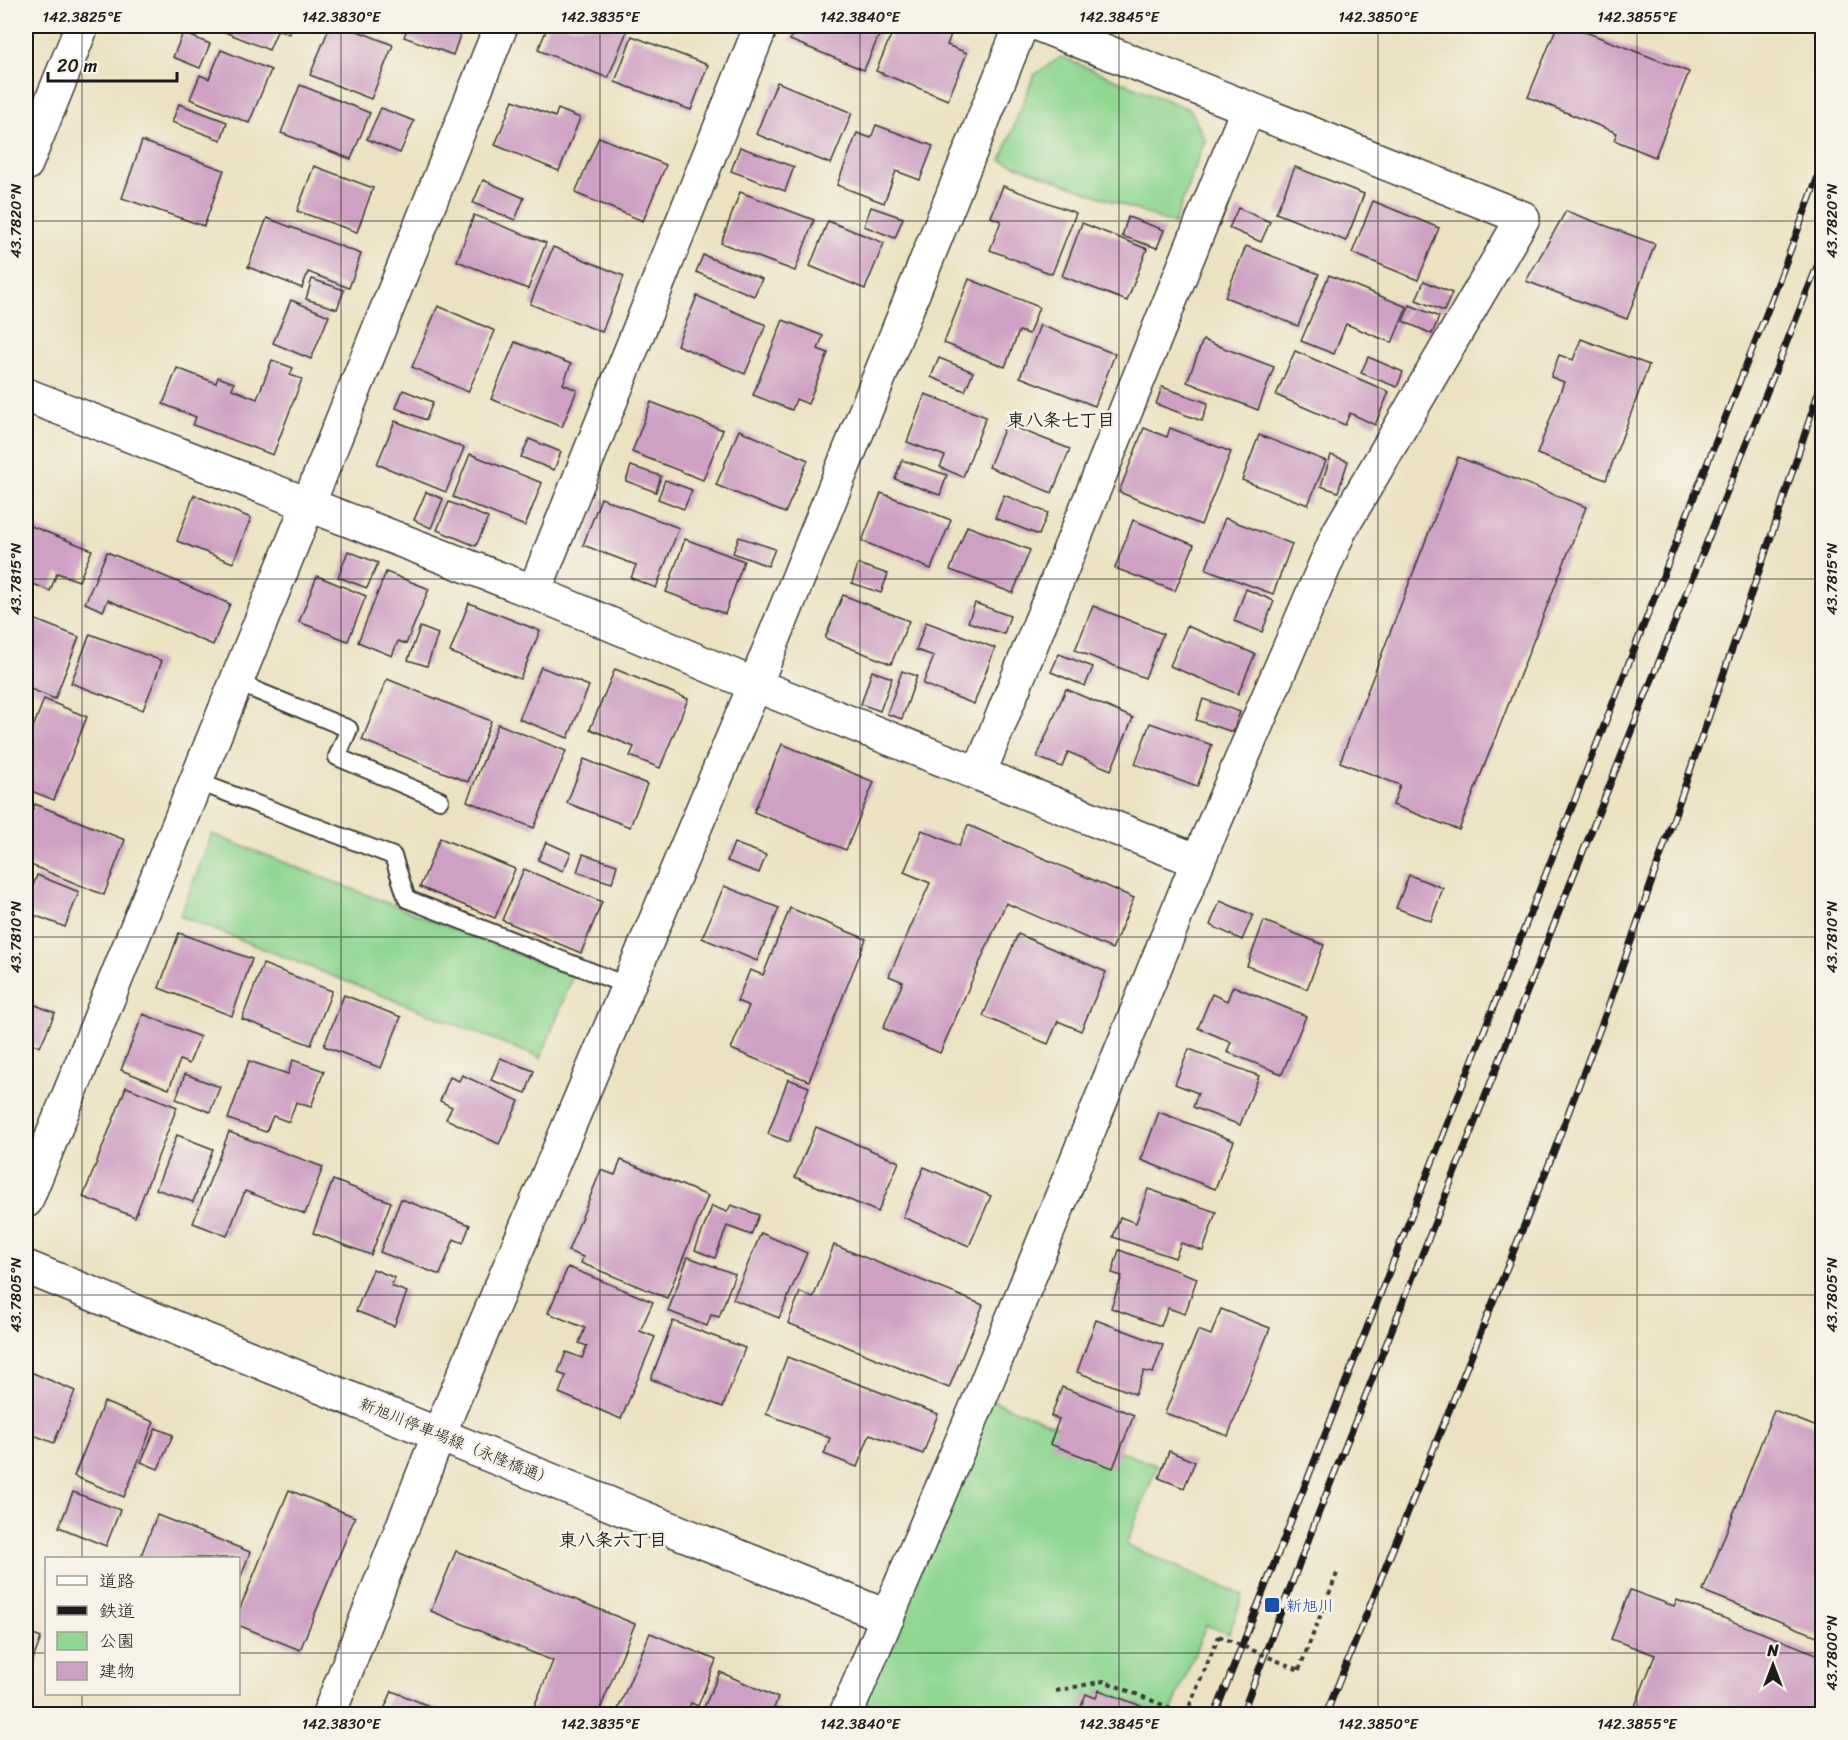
<svg xmlns="http://www.w3.org/2000/svg" width="1848" height="1740" font-family="Sriracha,'Klee One',sans-serif">
<style>
.green{fill:#8fd690;stroke:#567956;stroke-width:1.5}
.building{fill:#cea0c3}
.lines{fill:none;stroke-linecap:round;stroke-linejoin:round}
.lane-casing{stroke:#3b3a35;stroke-width:20}
.street-casing{stroke:#3b3a35;stroke-width:36}
.secondary-casing{stroke:#3b3a35;stroke-width:36}
.path{stroke:#3b3a35;stroke-width:4;stroke-dasharray:4.5 4.5;stroke-linecap:butt}
.lane{stroke:#fff;stroke-width:16}
.street{stroke:#fff;stroke-width:33}
.secondary{stroke:#fff;stroke-width:33}
.rail-casing{stroke:#1c1c1c;stroke-width:7}
.rail{stroke:#f7f3e8;stroke-width:4.5;stroke-dasharray:14;stroke-linecap:butt}
.path-bridge{stroke:#3b3a35;stroke-width:4;stroke-dasharray:4.5 4.5;stroke-linecap:butt}
.ticks{fill:none;stroke:#1c1c1c;stroke-width:1.5;stroke-opacity:0.45}
.transit-dot{fill:#1a4fb4;stroke:#f7f3e8;stroke-width:2}
.labels{text-anchor:middle;stroke-width:5;stroke-linejoin:round;paint-order:stroke}
.street-label{font-size:16px;fill:#1c1c1c;stroke:#f7f3e8}
.transit-label{font-size:16px;fill:#164399;stroke:#f7f3e8;text-anchor:start}
.neighbourhood-label{font-size:18px;font-weight:bold;fill:#1c1c1c;stroke:#f7f3e8}
.neatline{fill:none;stroke:#1c1c1c;stroke-width:2}
.ticks-label{font-size:15px;text-anchor:middle;fill:#1c1c1c}
</style>
<rect width="100%" height="100%" fill="#f7f3e8"/>
<filter id="ink" filterUnits="userSpaceOnUse"><feTurbulence type="fractalNoise" baseFrequency=".0167" numOctaves="2"/><feDisplacementMap in="SourceGraphic" scale="12" xChannelSelector="R" yChannelSelector="G"/><feConvolveMatrix kernelMatrix="1 2 1 2 8 2 1 2 1" color-interpolation-filters="sRGB"/></filter>
<filter id="wash" filterUnits="userSpaceOnUse"><feTurbulence type="fractalNoise" baseFrequency=".008" numOctaves="4" result="noise"/><feDisplacementMap in="SourceGraphic" scale="24" xChannelSelector="R" yChannelSelector="G"/><feGaussianBlur stdDeviation="1.35" result="paint"/><feColorMatrix in="noise" values="0 0 0 0 0 0 0 0 0 0 0 0 0 0 0 0 0 1.4 0 .05"/><feComposite in="paint" operator="in"/></filter>
<g filter="url(#wash)">
<rect width="100%" height="100%" fill="#ece2c2"/>
<g class="green">
<polygon points="1061,57 1191,110 1205,140 1174,224 1001,160 1034,75"/>
<polygon points="212,834 573,976 541,1058 180,916"/>
<polygon points="981,1396 1157,1466 1126,1545 1243,1595 1229,1634 1206,1625 1170,1714 1163,1714 1099,1690 1096,1698 1086,1694 1078,1714 846,1714"/>
</g>
<g id="blocks">
<g class="building">
<polygon points="222,26 293,26 289,34 278,29 269,50 220,30"/>
<polygon points="330,26 345,26 393,45 371,99 310,75"/>
<polygon points="408,26 436,26 460,35 453,55 404,37"/>
<polygon points="548,26 614,26 627,31 608,78 538,50"/>
<polygon points="796,26 883,26 864,70 790,40"/>
<polygon points="895,26 904,26 915,30 917,26 954,26 947,45 967,53 948,100 876,71"/>
<polygon points="1557,26 1570,26 1689,72 1655,157 1614,140 1617,133 1528,97"/>
<polygon points="183,33 210,44 200,68 173,57"/>
<polygon points="632,36 708,65 691,110 615,82"/>
<polygon points="221,50 271,70 249,123 190,99 200,75 209,79"/>
<polygon points="777,82 852,113 831,164 756,134"/>
<polygon points="300,85 370,113 351,159 281,133"/>
<polygon points="513,100 555,117 558,109 580,118 559,171 495,145"/>
<polygon points="179,104 227,122 221,140 172,122"/>
<polygon points="381,108 414,121 400,153 367,139"/>
<polygon points="876,125 933,146 920,180 896,171 884,203 837,185 857,133 871,138"/>
<polygon points="599,137 666,165 643,221 575,193"/>
<polygon points="142,141 224,170 204,226 122,198"/>
<polygon points="740,147 794,167 785,191 731,171"/>
<polygon points="314,166 373,188 357,232 297,211"/>
<polygon points="1295,167 1364,194 1346,241 1276,213"/>
<polygon points="483,180 524,198 515,220 473,203"/>
<polygon points="1003,186 1076,213 1052,274 990,250 1001,221 991,217"/>
<polygon points="740,192 814,220 795,271 721,243"/>
<polygon points="1373,201 1439,228 1418,280 1352,253"/>
<polygon points="871,207 903,218 895,238 864,226"/>
<polygon points="1238,208 1270,222 1261,242 1229,228"/>
<polygon points="1566,211 1655,244 1627,319 1526,281"/>
<polygon points="474,215 546,243 528,289 457,261"/>
<polygon points="1128,217 1164,230 1157,248 1122,236"/>
<polygon points="267,218 361,254 349,288 308,272 302,288 248,267"/>
<polygon points="828,221 884,243 865,289 810,266"/>
<polygon points="1082,223 1147,249 1127,301 1062,276"/>
<polygon points="1246,246 1319,274 1298,326 1225,297"/>
<polygon points="553,247 624,276 602,332 530,304"/>
<polygon points="703,255 762,279 754,296 696,272"/>
<polygon points="1329,275 1407,307 1392,343 1346,324 1334,354 1301,341"/>
<polygon points="312,279 344,290 337,309 306,299"/>
<polygon points="969,279 1039,307 1029,334 1019,331 1005,367 944,343"/>
<polygon points="1424,281 1452,293 1444,311 1416,300"/>
<polygon points="697,296 766,325 745,374 677,345"/>
<polygon points="291,300 329,316 311,359 273,343"/>
<polygon points="1410,305 1439,317 1432,334 1403,321"/>
<polygon points="438,306 495,331 468,392 412,367"/>
<polygon points="783,320 823,336 818,349 828,353 808,404 796,399 792,410 753,395"/>
<polygon points="1040,325 1115,354 1095,406 1020,377"/>
<polygon points="1581,339 1649,365 1606,480 1537,454 1564,382 1551,377 1559,355 1573,360"/>
<polygon points="1203,340 1274,367 1258,410 1187,382"/>
<polygon points="515,342 571,364 563,384 577,390 562,427 491,399"/>
<polygon points="1295,351 1389,392 1375,425 1350,413 1345,425 1276,395"/>
<polygon points="1368,357 1403,372 1397,387 1361,373"/>
<polygon points="939,358 973,372 965,391 931,377"/>
<polygon points="272,360 293,368 290,375 302,379 273,455 193,425 196,417 163,404 177,368 216,383 218,377 234,383 232,389 257,399"/>
<polygon points="1162,387 1208,403 1202,421 1156,404"/>
<polygon points="403,390 433,402 426,420 396,408"/>
<polygon points="925,394 986,417 963,477 940,467 945,456 907,442"/>
<polygon points="651,402 723,430 703,480 632,452"/>
<polygon points="395,421 464,448 446,492 377,464"/>
<polygon points="1006,424 1070,449 1052,493 989,467"/>
<polygon points="1144,428 1167,437 1170,428 1231,452 1201,525 1119,492"/>
<polygon points="739,430 808,460 785,513 716,485"/>
<polygon points="1259,435 1326,461 1308,505 1242,480"/>
<polygon points="529,439 561,452 554,470 521,457"/>
<polygon points="470,454 542,483 525,526 453,497"/>
<polygon points="1331,455 1348,461 1338,492 1321,486"/>
<polygon points="1458,457 1586,507 1459,830 1393,805 1400,785 1340,762"/>
<polygon points="902,460 947,475 940,495 895,479"/>
<polygon points="631,466 661,476 656,492 626,481"/>
<polygon points="665,480 692,490 684,509 658,499"/>
<polygon points="426,492 443,499 431,528 414,520"/>
<polygon points="881,493 951,520 931,569 862,541"/>
<polygon points="194,495 251,518 233,563 177,541"/>
<polygon points="1004,495 1048,513 1039,535 995,518"/>
<polygon points="601,498 679,528 656,588 631,578 636,565 583,545"/>
<polygon points="449,502 488,518 476,546 437,530"/>
<polygon points="1225,518 1292,544 1273,594 1206,569"/>
<polygon points="1133,520 1194,545 1175,591 1115,568"/>
<polygon points="26,524 92,550 79,581 57,573 50,591 26,581"/>
<polygon points="967,526 1030,550 1013,593 950,570"/>
<polygon points="739,537 775,549 768,566 733,553"/>
<polygon points="685,539 744,561 725,614 666,592"/>
<polygon points="348,551 378,563 367,588 338,577"/>
<polygon points="107,552 230,604 213,645 108,600 103,611 85,603"/>
<polygon points="858,564 888,574 881,593 852,583"/>
<polygon points="386,572 429,589 406,644 398,641 392,656 358,642"/>
<polygon points="317,576 366,596 348,641 299,622"/>
<polygon points="1246,589 1274,601 1262,632 1234,621"/>
<polygon points="843,595 909,621 891,664 825,638"/>
<polygon points="469,603 540,631 520,679 450,652"/>
<polygon points="975,603 1010,616 1004,634 968,622"/>
<polygon points="1093,606 1163,634 1145,678 1075,650"/>
<polygon points="26,616 79,637 55,699 26,687"/>
<polygon points="926,622 995,648 974,704 923,684 934,656 916,650"/>
<polygon points="1187,626 1255,654 1238,694 1170,666"/>
<polygon points="420,627 438,634 427,666 408,660"/>
<polygon points="90,634 162,661 143,710 71,683"/>
<polygon points="1059,654 1093,667 1085,686 1051,672"/>
<polygon points="541,667 589,686 568,738 519,719"/>
<polygon points="615,669 688,699 660,768 630,756 634,747 590,729"/>
<polygon points="872,671 892,678 880,711 861,704"/>
<polygon points="902,671 917,676 902,719 887,714"/>
<polygon points="387,679 491,721 468,782 362,740"/>
<polygon points="1066,689 1133,718 1111,770 1068,752 1062,767 1037,757"/>
<polygon points="44,699 87,717 54,800 26,789 26,746"/>
<polygon points="1203,699 1240,712 1233,732 1196,720"/>
<polygon points="1150,723 1212,745 1197,787 1135,764"/>
<polygon points="498,724 566,751 534,828 467,801"/>
<polygon points="782,744 874,782 846,850 754,812"/>
<polygon points="584,759 647,784 630,827 567,803"/>
<polygon points="35,804 125,840 104,895 26,863 26,827"/>
<polygon points="968,825 1134,898 1112,949 1006,903 940,1053 883,1028 903,982 889,976 930,883 904,872 922,830 959,846"/>
<polygon points="440,838 515,869 495,918 420,887"/>
<polygon points="546,842 571,853 563,871 538,860"/>
<polygon points="734,843 766,855 759,873 727,861"/>
<polygon points="583,854 617,865 612,883 577,872"/>
<polygon points="524,869 602,902 581,953 502,920"/>
<polygon points="37,875 79,892 65,927 26,912 26,906"/>
<polygon points="1409,875 1443,888 1431,921 1396,908"/>
<polygon points="724,886 779,908 757,961 702,938"/>
<polygon points="1220,901 1253,915 1242,940 1210,925"/>
<polygon points="790,908 866,939 809,1081 731,1049 749,1006 737,1001 750,970 763,975"/>
<polygon points="1264,921 1324,945 1307,989 1247,966"/>
<polygon points="179,933 252,959 232,1016 159,988"/>
<polygon points="1018,934 1106,972 1081,1031 1058,1021 1048,1044 983,1016"/>
<polygon points="263,964 332,991 311,1045 242,1019"/>
<polygon points="1233,986 1306,1016 1282,1074 1227,1052 1231,1042 1198,1028 1212,994 1227,1001"/>
<polygon points="344,995 401,1017 381,1068 324,1046"/>
<polygon points="26,1001 55,1013 40,1047 26,1041"/>
<polygon points="143,1014 200,1037 189,1064 180,1060 169,1089 121,1070"/>
<polygon points="1189,1049 1259,1076 1240,1125 1193,1107 1198,1093 1175,1084"/>
<polygon points="500,1058 534,1071 526,1093 491,1080"/>
<polygon points="293,1060 324,1071 311,1107 296,1102 289,1122 273,1116 266,1132 228,1119 249,1061 288,1074"/>
<polygon points="185,1074 220,1087 210,1112 176,1099"/>
<polygon points="462,1075 519,1101 499,1144 446,1119 452,1107 440,1101 450,1077 459,1081"/>
<polygon points="788,1079 809,1087 789,1142 768,1134"/>
<polygon points="126,1087 177,1107 135,1217 83,1197"/>
<polygon points="1159,1112 1234,1141 1215,1189 1141,1160"/>
<polygon points="816,1127 899,1162 878,1212 795,1177"/>
<polygon points="229,1132 323,1167 305,1214 245,1191 227,1236 193,1223"/>
<polygon points="177,1135 213,1149 193,1202 156,1189"/>
<polygon points="621,1160 708,1196 667,1298 581,1263 583,1257 568,1251 601,1170 615,1175"/>
<polygon points="924,1167 991,1196 969,1246 903,1217"/>
<polygon points="333,1180 391,1202 371,1255 313,1233"/>
<polygon points="1148,1189 1216,1212 1203,1251 1181,1243 1175,1258 1113,1237 1120,1217 1136,1223"/>
<polygon points="401,1199 470,1225 463,1243 454,1239 440,1275 380,1252"/>
<polygon points="731,1205 759,1215 751,1235 727,1226 715,1258 695,1250 712,1206 727,1212"/>
<polygon points="761,1233 807,1253 779,1318 733,1299"/>
<polygon points="834,1245 983,1305 949,1388 788,1323 800,1292 813,1298"/>
<polygon points="1119,1250 1197,1278 1185,1314 1168,1308 1161,1326 1111,1308 1122,1276 1112,1273"/>
<polygon points="688,1257 735,1274 719,1317 711,1315 707,1326 668,1311"/>
<polygon points="568,1267 653,1302 640,1331 655,1337 621,1419 559,1393 566,1376 558,1373 566,1352 582,1358 587,1346 579,1343 585,1328 548,1313"/>
<polygon points="373,1269 395,1278 391,1286 407,1292 394,1326 356,1311"/>
<polygon points="1221,1309 1270,1328 1228,1436 1165,1413 1198,1330 1211,1335"/>
<polygon points="1096,1320 1163,1345 1153,1373 1144,1371 1135,1394 1077,1372"/>
<polygon points="673,1321 745,1348 723,1407 651,1379"/>
<polygon points="787,1357 938,1414 923,1454 870,1434 857,1467 824,1454 830,1438 766,1414"/>
<polygon points="26,1370 75,1391 54,1443 26,1432"/>
<polygon points="1062,1387 1134,1415 1113,1468 1050,1444 1059,1419 1051,1416"/>
<polygon points="104,1402 154,1422 124,1497 74,1476"/>
<polygon points="1774,1410 1822,1429 1822,1638 1703,1591"/>
<polygon points="156,1428 173,1435 158,1469 141,1462"/>
<polygon points="1169,1451 1195,1462 1184,1488 1159,1478"/>
<polygon points="289,1490 355,1517 300,1650 238,1625 238,1613"/>
<polygon points="73,1492 120,1510 106,1546 59,1527"/>
<polygon points="157,1515 250,1552 239,1582 238,1558 140,1558"/>
<polygon points="456,1551 635,1624 598,1714 531,1714 553,1661 431,1611"/>
<polygon points="1630,1590 1674,1606 1677,1600 1822,1656 1822,1714 1632,1714 1655,1655 1611,1639"/>
<polygon points="26,1632 41,1638 26,1678"/>
<polygon points="650,1633 716,1660 698,1706 691,1703 686,1714 616,1714"/>
<polygon points="720,1672 778,1698 774,1708 785,1712 784,1714 701,1714"/>
<polygon points="1099,1690 1162,1714 1078,1714 1086,1694 1096,1698"/>
<polygon points="392,1691 449,1714 382,1714"/>
</g>
</g>
</g>
<g filter="url(#ink)">
<use href="#blocks" fill-opacity="0" stroke="#3b3a35" stroke-width="1.5"/>
<g class="lines">
<g class="lane-casing">
<g id="lane">
<polyline points="236,682 349,729 337,757 440,800"/>
<polyline points="196,781 393,856 407,899 628,986"/>
</g>
</g>
<g class="street-casing">
<g id="street">
<polyline points="26,395 534,592 755,685 1198,861"/>
<polyline points="534,592 761,26"/>
<polyline points="979,774 1248,108"/>
<polyline points="26,1201 308,505 501,26"/>
<polyline points="329,1714 439,1434 755,685 1021,26"/>
<polyline points="846,1714 981,1396 1198,861 1339,532 1523,218 1042,26"/>
</g>
</g>
<g class="secondary-casing">
<g id="secondary">
<polyline points="26,164 82,26"/>
<polyline points="26,1267 888,1617"/>
</g>
</g>
<g class="path">
<polyline points="1299,1670 1338,1571"/>
<polyline points="1056,1691 1104,1681 1185,1714"/>
<polyline points="1186,1714 1219,1636"/>
</g>
<use href="#lane" class="lane"/>
<use href="#street" class="street"/>
<use href="#secondary" class="secondary"/>
<g class="rail-casing">
<g id="rail">
<polyline points="1215,1714 1772,299 1822,166"/>
<polyline points="1242,1714 1319,1512 1822,254"/>
<polyline points="1326,1714 1551,1159 1610,1002 1775,525 1822,381"/>
</g>
</g>
<use href="#rail" class="rail"/>
<polyline class="path-bridge" points="1219,1636 1299,1670"/>
</g>
</g>
<path class="ticks" d="M82 26V1558M341 26V1714M600 26V1714M860 26V1714M1119 26V1714M1378 26V1714M1637 26V1714M26 221H1822M26 579H1822M26 937H1822M26 1295H1822M26 1653H46M238 1653H1822M82 1694V1714"/>
<rect class="transit-dot" x="1264" y="1597" width="16" height="16" rx="3"/>
<g class="labels">
<g class="street-label">
<text transform="translate(457 1441) rotate(22)" y="6">新旭川停車場線（永隆橋通）</text>
</g>
<g class="transit-label">
<text x="1286" y="1611">新旭川</text>
</g>
<g class="neighbourhood-label">
<text x="1061" y="426">東八条七丁目</text>
<text x="613" y="1546">東八条六丁目</text>
</g>
</g>
<rect width="1848" height="1740" fill="none" stroke="#f7f3e8" stroke-width="66"/>
<rect x="45" y="1557" width="195" height="138" fill="#f7f3e8" stroke="#9f9d96" stroke-width="1.5"/>
<rect x="57" y="1576" width="30" height="9" fill="#ffffff" stroke="#9f9d96" stroke-width="1.5"/>
<text x="99" y="1587" font-size="18" fill="#1c1c1c">道路</text>
<rect x="57" y="1606" width="30" height="9" fill="#1c1c1c" stroke="#9f9d96" stroke-width="1.5"/>
<text x="99" y="1617" font-size="18" fill="#1c1c1c">鉄道</text>
<rect x="57" y="1632" width="30" height="18" fill="#8fd690" stroke="#9f9d96" stroke-width="1.5"/>
<text x="99" y="1647" font-size="18" fill="#1c1c1c">公園</text>
<rect x="57" y="1662" width="30" height="18" fill="#cea0c3" stroke="#9f9d96" stroke-width="1.5"/>
<text x="99" y="1677" font-size="18" fill="#1c1c1c">建物</text>
<g transform="translate(1773 1665)" stroke="#f7f3e8" stroke-width="4.5" paint-order="stroke">
<path d="M0-4.5L10 22L0 15L-10 22Z" fill="#1c1c1c"/>
<text y="-9" font-size="16" font-weight="bold" text-anchor="middle" fill="#1c1c1c">N</text>
</g>
<path d="M48 72v9h129v-9" fill="none" stroke="#1c1c1c" stroke-width="3"/>
<text x="57" y="72" font-size="18" fill="#1c1c1c" stroke="#f7f3e8" stroke-width="4.5" paint-order="stroke">20 m</text>
<rect x="33" y="33" width="1782" height="1674" class="neatline"/>
<g class="ticks-label">
<text x="82" y="22">142.3825°E</text>
<text x="341" y="22">142.3830°E</text>
<text x="600" y="22">142.3835°E</text>
<text x="860" y="22">142.3840°E</text>
<text x="1119" y="22">142.3845°E</text>
<text x="1378" y="22">142.3850°E</text>
<text x="1637" y="22">142.3855°E</text>
<text transform="translate(16 221) rotate(-90)" y="5">43.7820°N</text>
<text transform="translate(1832 221) rotate(-90)" y="5">43.7820°N</text>
<text transform="translate(16 579) rotate(-90)" y="5">43.7815°N</text>
<text transform="translate(1832 579) rotate(-90)" y="5">43.7815°N</text>
<text transform="translate(16 937) rotate(-90)" y="5">43.7810°N</text>
<text transform="translate(1832 937) rotate(-90)" y="5">43.7810°N</text>
<text transform="translate(16 1295) rotate(-90)" y="5">43.7805°N</text>
<text transform="translate(1832 1295) rotate(-90)" y="5">43.7805°N</text>
<text transform="translate(1832 1653) rotate(-90)" y="5">43.7800°N</text>
<text x="341" y="1729">142.3830°E</text>
<text x="600" y="1729">142.3835°E</text>
<text x="860" y="1729">142.3840°E</text>
<text x="1119" y="1729">142.3845°E</text>
<text x="1378" y="1729">142.3850°E</text>
<text x="1637" y="1729">142.3855°E</text>
</g>
</svg>
